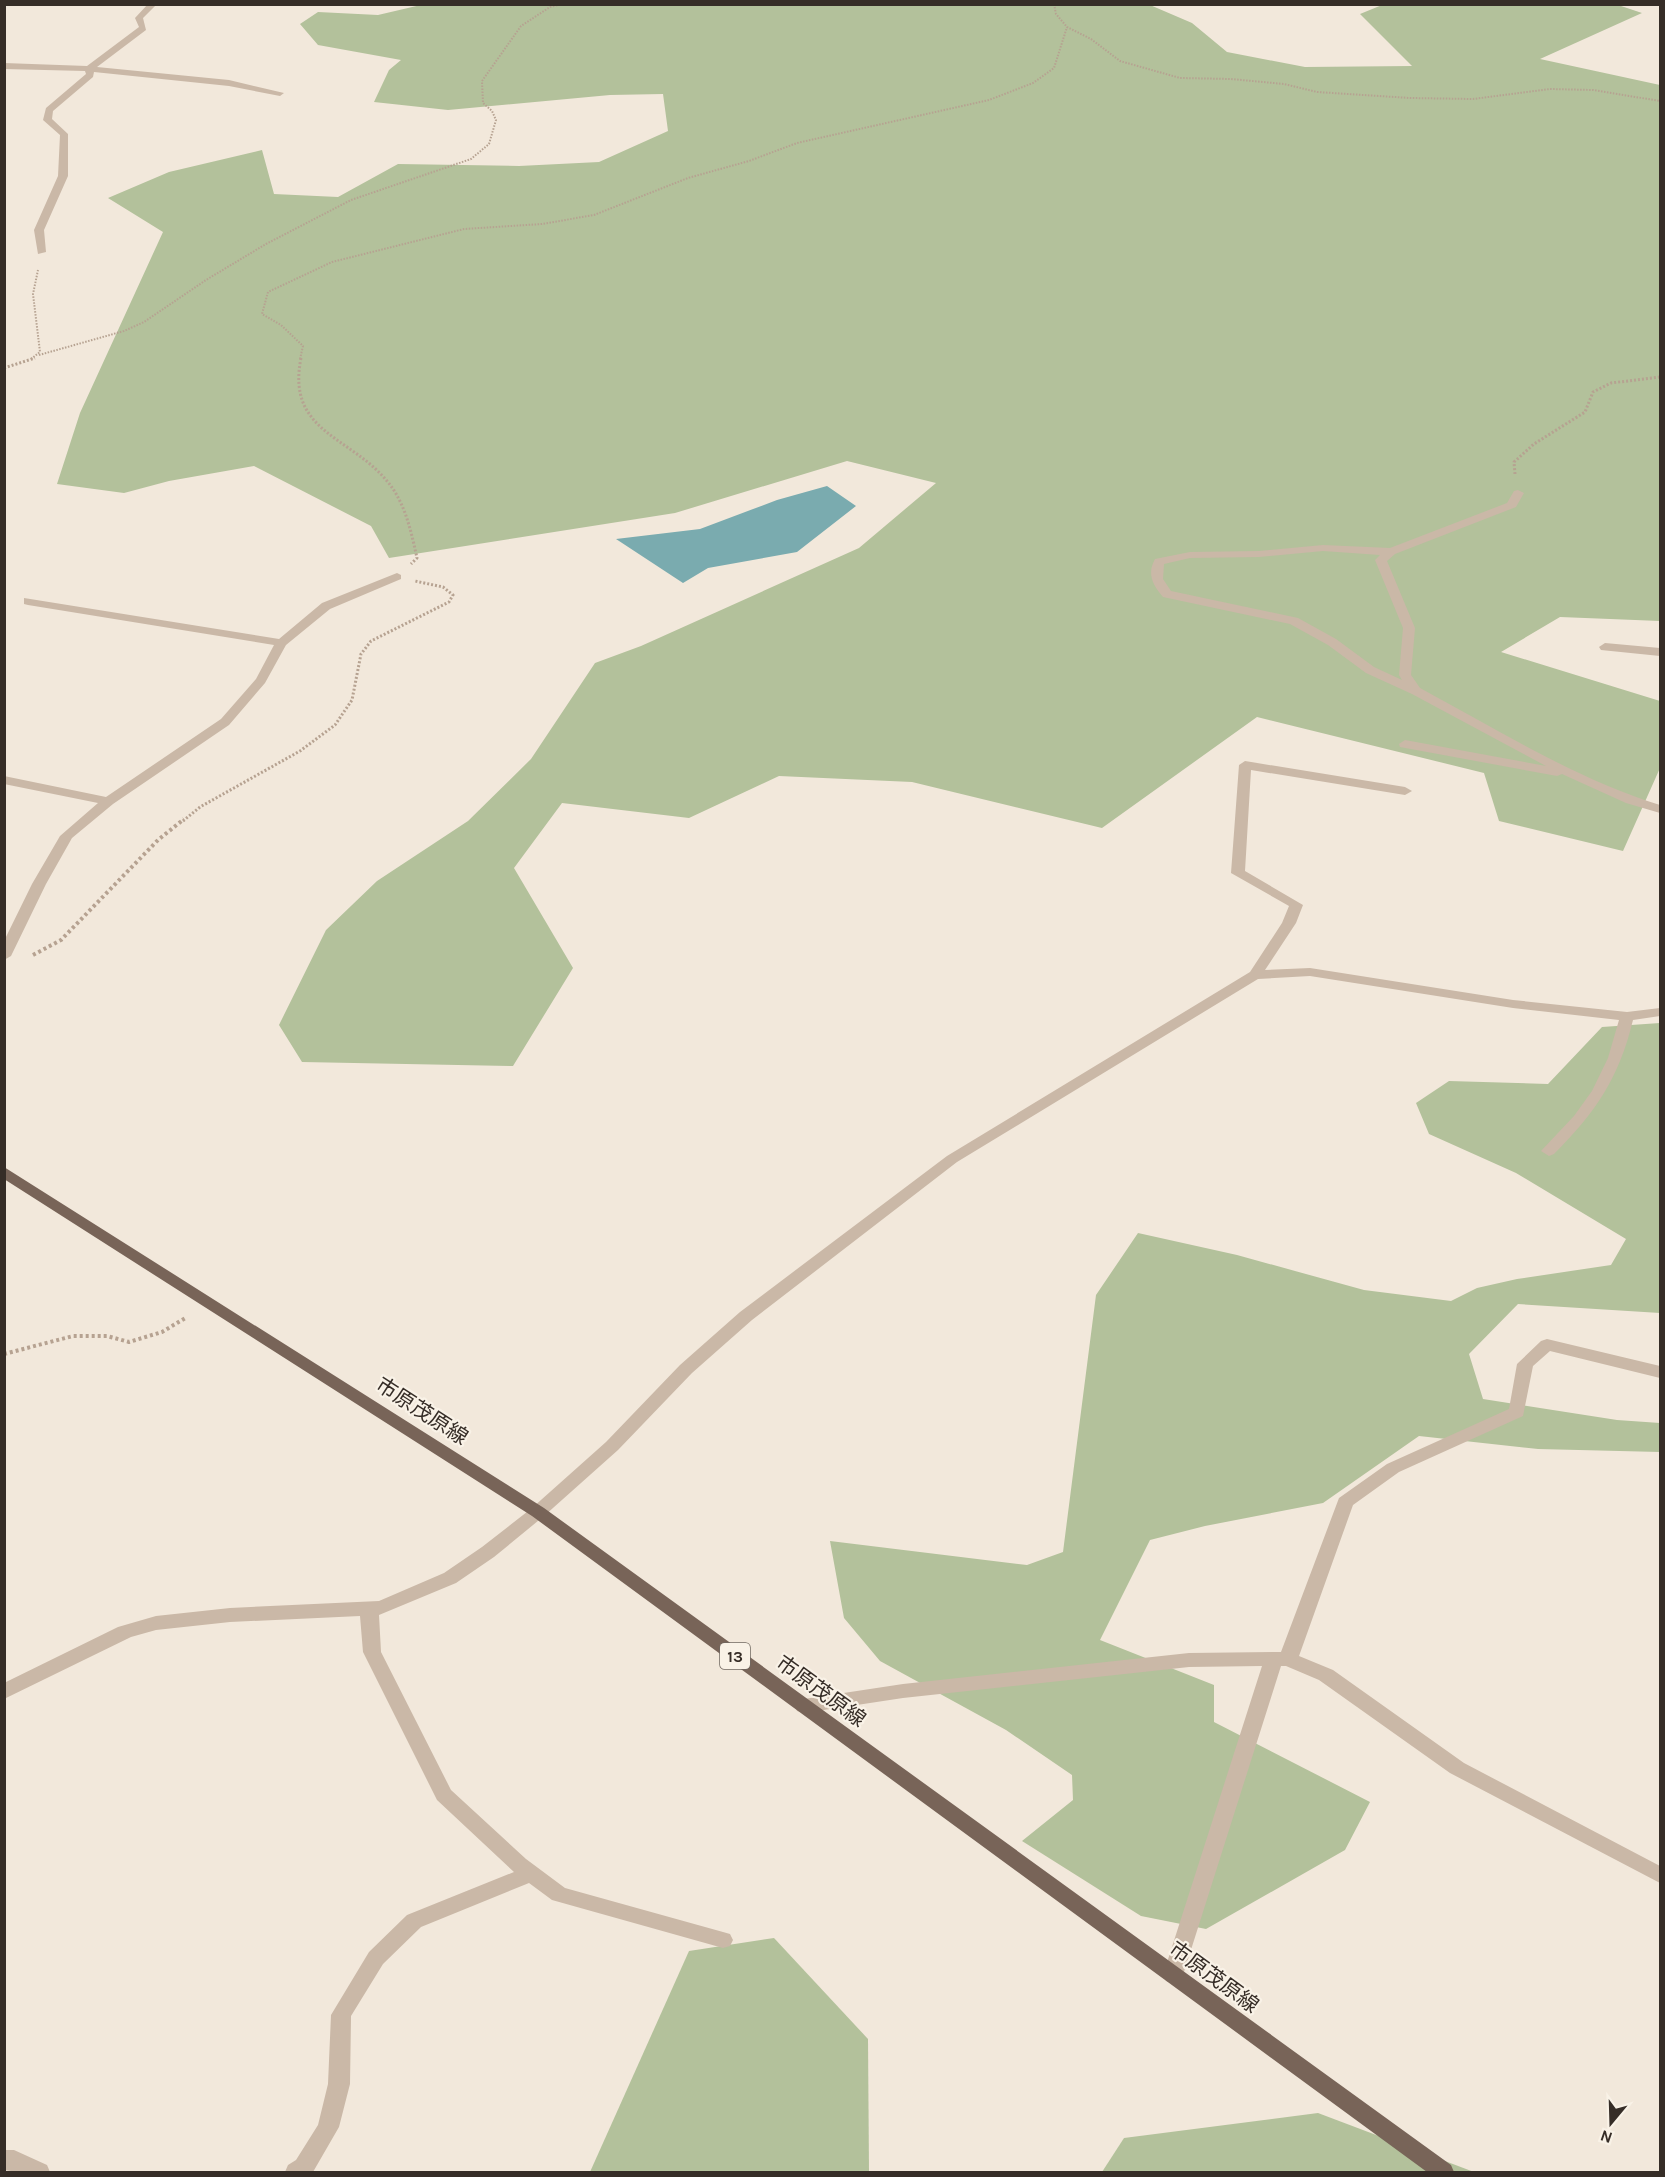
<svg xmlns="http://www.w3.org/2000/svg" width="1665" height="2177" font-family="Karla,'Noto Sans JP',sans-serif">
<style>
.green{fill:#b3c19b}
.water{fill:#7aabaf}
.lines{fill:none;stroke-linecap:round;stroke-linejoin:round}
.path-far2{stroke:#b6a291;stroke-width:2;stroke-dasharray:1.5 1.5;stroke-linecap:butt}
.path-far1{stroke:#b6a291;stroke-width:3;stroke-dasharray:2 2;stroke-linecap:butt}
.path{stroke:#b6a291;stroke-width:4;stroke-dasharray:3 3;stroke-linecap:butt}
.minor{fill:#cab8a7;fill-rule:evenodd}
.major{fill:#786458;fill-rule:evenodd}
.labels{text-anchor:middle;stroke-width:4.5;stroke-linejoin:round;paint-order:stroke}
.shield{fill:#f9f2e7;stroke:#706861;stroke-width:1.5}
.shield-label{font-size:16px;font-weight:bold;fill:#362d27}
.near-street-label{font-size:21px;fill:#362d27;stroke:#f9f2e7}
</style>
<rect width="100%" height="100%" fill="#f2e8db"/>
<g class="green">
<polygon points="425,4 1150,5 1192,23 1227,52 1305,67 1412,66 1360,14 1382,5 1615,4 1642,13 1540,59 1660,85 1660,621 1560,617 1501,652 1660,701 1660,768 1623,851 1499,821 1484,773 1257,717 1102,828 912,782 779,776 689,818 562,803 514,868 573,968 513,1066 302,1062 279,1025 326,930 377,881 468,821 531,759 595,663 641,646 859,548 936,483 847,461 675,513 389,558 371,526 254,466 169,481 124,493 57,484 80,413 163,232 108,198 169,172 262,150 274,194 338,197 398,164 519,166 599,162 668,131 663,94 610,95 448,110 374,102 389,70 401,60 318,45 300,24 318,12 378,15"/>
<polygon points="1660,1023 1660,1313 1518,1304 1469,1354 1483,1399 1617,1420 1660,1423 1660,1452 1538,1449 1419,1436 1323,1503 1205,1526 1150,1540 1100,1640 1214,1685 1214,1722 1370,1802 1345,1850 1206,1929 1141,1916 1022,1841 1073,1800 1072,1775 1006,1730 880,1661 844,1618 830,1541 1027,1565 1063,1552 1096,1295 1138,1233 1237,1255 1364,1290 1451,1301 1477,1288 1517,1279 1611,1265 1626,1239 1516,1173 1429,1134 1416,1103 1449,1081 1548,1084 1602,1027"/>
<polygon points="774,1938 868,2039 869,2172 590,2172 689,1951"/>
<polygon points="1318,2113 1474,2172 1102,2172 1124,2138"/>
</g>
<polygon class="water" points="827,486 856,506 797,552 708,568 683,583 616,539 700,529 777,500"/>
<g class="lines">
<g class="path-far2">
<polyline points="1054,4 1056,14 1067,27 1091,39 1120,61 1180,78 1231,79 1284,84 1317,92 1410,98 1473,99 1550,89 1593,90 1660,101"/>
<polyline points="39,355 124,331 144,322 206,280 266,244 351,200 471,159 489,144 496,120 492,111 483,103 482,81 521,26 550,7 562,4"/>
<polyline points="31,359 40,352 33,294 38,270"/>
<polyline points="300,359 303,346 281,325 262,314 268,292 332,262 464,229 542,224 594,215 688,178 749,161 797,143 989,100 1033,83 1054,68 1067,27"/>
</g>
<g class="path-far1">
<path d="M301 358C286 432 350 436 387 481 405 502 411 531 417 558L411 564"/>
<polyline points="4,368 35,358"/>
<polyline points="1515,474 1514,462 1534,444 1585,412 1593,392 1611,383 1660,377"/>
<polyline points="183,821 200,807 300,751 335,725 352,700 361,654 371,641 449,602 453,595 443,587 415,581"/>
</g>
<g class="path">
<polyline points="33,955 61,940 158,840 184,819"/>
<polyline points="4,1354 73,1336 107,1336 129,1342 162,1332 187,1317"/>
</g>
<g class="minor">
<polygon points="148,4 157,4 143,18 146,30 97,67 229,80 284,93 280,96 229,86 94,72 93,77 53,111 52,119 68,134 68,176 44,230 46,252 38,254 34,230 58,176 60,135 43,120 46,108 86,74 85,71 4,69 4,63 87,66 139,27 135,18"/>
<path d="M1518 490 1524 493 1516 507 1395 554 1387 561 1415 628 1411 675 1420 688C1498 730 1576 779 1660 805V813L1626 803 1562 774 1557 776 1400 747 1399 744 1405 740 1546 766 1412 694 1366 673 1328 645 1290 624 1163 597C1152 584 1147 574 1155 559L1190 552 1259 551 1323 545 1390 548 1507 503 1514 491ZM1323 551 1380 555 1375 560 1403 628 1399 675 1402 680 1374 667 1336 639 1298 618 1171 591 1163 579 1164 564 1190 558 1259 557Z"/>
<polygon points="397,573 401,575 401,579 330,609 286,645 265,683 229,725 113,804 72,838 46,884 11,956 4,960 4,941 32,884 60,836 98,803 4,784 4,776 106,797 221,719 256,679 274,645 28,605 24,604 24,598 279,639 322,603"/>
<polygon points="1605,643 1660,648 1660,656 1601,650 1599,647"/>
<path d="M1245 761 1405 787 1412 791 1405 795 1251 770 1245 871 1303 905 1296 923 1265 970 1310 968 1513 1000 1627 1012 1660 1008V1016L1633 1020C1619 1078 1596 1112 1554 1154L1549 1156 1541 1151 1574 1116 1592 1091 1608 1058 1619 1020 1513 1008 1310 976 1258 979 957 1162 752 1320 692 1373 618 1450 544 1516 494 1557 456 1583 379 1615 381 1652 451 1790 526 1859 565 1888 723 1932 730 1934 733 1940 730 1946 723 1948 552 1900 529 1883 421 1927 383 1964 351 2016 350 2084 339 2127 313 2172H285L288 2165 296 2160 318 2125 328 2084 331 2015 369 1952 407 1915 514 1872 437 1800 363 1652 360 1616 230 1622 156 1630 131 1637 4 1699V1683L118 1627 156 1616 230 1608 379 1601 444 1573 482 1547 532 1508 606 1442 680 1365 740 1312 947 1156 1250 972 1282 923 1289 906 1231 873 1239 765Z"/>
<polygon points="1547,1339 1660,1366 1660,1378 1550,1351 1533,1366 1523,1416 1399,1472 1353,1505 1299,1656 1333,1670 1464,1763 1660,1866 1660,1883 1450,1773 1319,1680 1286,1666 1281,1666 1183,1975 1180,1981 1173,1984 1166,1981 1163,1975 1262,1666 1189,1667 903,1698 804,1713 797,1711 795,1706 797,1701 804,1699 903,1684 1189,1653 1281,1652 1339,1498 1387,1464 1509,1409 1517,1364 1541,1341"/>
<polygon points="4,2150 14,2150 47,2165 50,2172 18,2172 4,2170"/>
</g>
<polygon class="major" points="4,1167 544,1508 1451,2165 1454,2172 1427,2172 532,1516 4,1179"/>
</g>
<g class="labels">
<rect class="shield" x="720" y="1643" width="30" height="26" rx="4.5"/>
<g class="shield-label">
<text x="735" y="1662">13</text>
</g>
<g class="near-street-label">
<text transform="translate(422 1411) rotate(33)" y="7">市原茂原線</text>
<text transform="translate(821 1691) rotate(36)" y="7">市原茂原線</text>
<text transform="translate(1214 1977) rotate(36)" y="7">市原茂原線</text>
</g>
</g>
<rect width="1665" height="2177" fill="none" stroke="#362d27" stroke-width="12"/>
<g transform="translate(1611 2123) rotate(199)" stroke="#f9f2e7" stroke-width="4.5" paint-order="stroke">
<path d="M0-4.5L10 22L0 15L-10 22Z" fill="#362d27"/>
<text y="-9" font-size="16" font-weight="bold" text-anchor="middle" fill="#362d27">N</text>
</g>
</svg>
